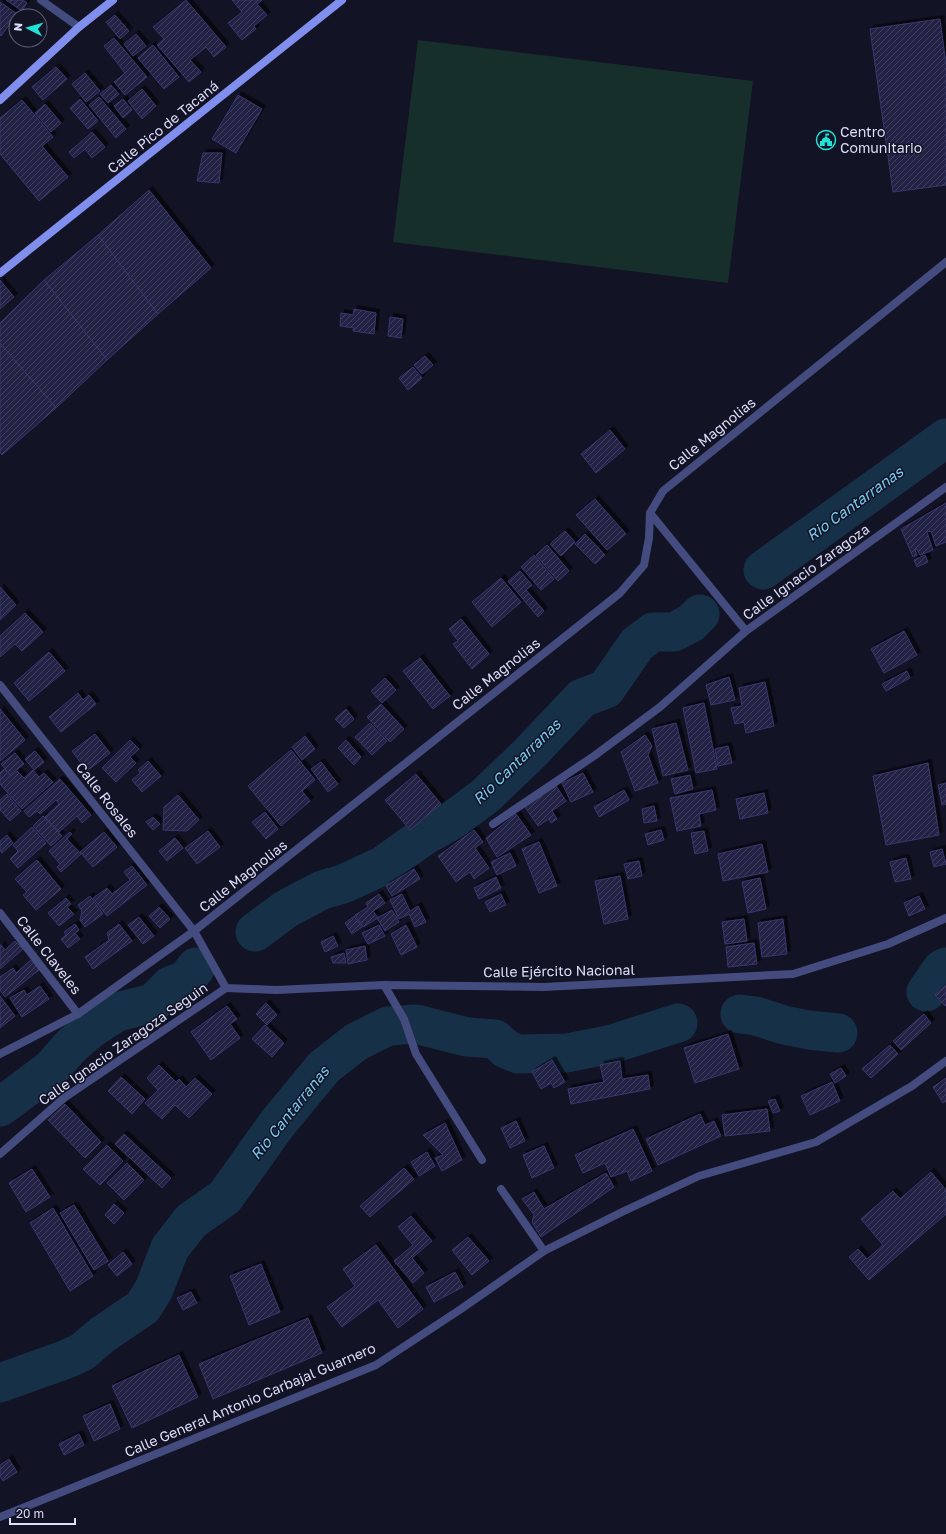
<svg xmlns="http://www.w3.org/2000/svg" width="946" height="1534" font-family="'Golos Text',sans-serif">
<style>
.park{fill:#172f2b}
.lines{fill:none;stroke-linecap:round;stroke-linejoin:round}
.river{stroke:#163048;stroke-width:39}
.building{fill:url(#building-hatch);stroke:#38366e;filter:url(#shadow)}
.street{stroke:#444c7f;stroke-width:8}
.secondary{stroke:#808fee;stroke-width:8}
.labels{text-anchor:middle;stroke-width:3;stroke-linejoin:round;paint-order:stroke}
.street-label{font-size:14px;fill:#dddefb;stroke:#131326}
.poi-label{font-size:14px;fill:#dddefb;stroke:#131326;text-anchor:start}
.water-label{font-size:15px;font-style:italic;fill:#78caed;stroke:#131326}
</style>
<defs>
<pattern id="building-hatch" width="6" height="6" patternUnits="userSpaceOnUse"><rect width="6" height="6" fill="#232145"/><path d="M-1 1l2-2M0 6l6-6M5 7l2-2" fill="none" stroke="#424161"/></pattern>
<filter id="shadow"><feDropShadow dx="3.5" dy="-3.5" stdDeviation="0" flood-color="#0009"/></filter>
</defs>
<rect width="100%" height="100%" fill="#131326"/>
<polygon class="park" points="418,40 753,81 728,283 393,242"/>
<g class="lines">
<g class="river">
<polyline points="763,570 946,438"/>
<polyline points="255,932 286,909 322,890 343,884 382,866 424,836 453,820 485,796 530,753 582,698 606,689 637,644 653,632 674,632 691,623 700,614"/>
<polyline points="926,992 942,969 946,967"/>
<polyline points="740,1014 756,1016 784,1025 809,1030 838,1033"/>
<polyline points="0,1107 51,1069 71,1046 92,1028 117,1012 153,1003 170,986 187,979 196,967"/>
<polyline points="0,1383 67,1359 82,1352 102,1335 143,1307 154,1289 170,1248 191,1221 225,1197 277,1124 324,1067 356,1042 388,1026 416,1024 467,1037 495,1039 506,1049 518,1054 567,1053 612,1044 678,1023"/>
</g>
</g>
<g class="building">
<polygon points="6,0 23,0 27,3 22,11"/>
<polygon points="186,0 226,47 214,57 206,47 190,60 201,72 189,82 157,45 164,39 153,27"/>
<polygon points="232,0 262,0 257,4 267,15 254,26 256,29 242,40 228,23 242,12"/>
<polygon points="0,2 17,14 1,36 0,35"/>
<polygon points="115,15 129,31 120,39 106,22"/>
<polygon points="940,19 946,65 946,185 893,192 870,29"/>
<polygon points="136,34 146,46 133,56 124,44"/>
<polygon points="114,38 147,77 125,95 114,82 125,73 104,46"/>
<polygon points="153,45 179,77 164,89 138,58"/>
<polygon points="56,67 67,79 43,100 32,87"/>
<polygon points="85,73 100,91 86,102 72,84"/>
<polygon points="111,85 119,94 108,103 100,94"/>
<polygon points="142,89 156,106 142,119 128,101"/>
<polygon points="238,95 262,109 236,153 212,139"/>
<polygon points="99,97 126,129 116,138 89,105"/>
<polygon points="80,99 98,121 88,129 70,108"/>
<polygon points="123,99 132,110 123,118 114,106"/>
<polygon points="22,100 53,137 42,146 68,177 39,201 0,154 0,118"/>
<polygon points="45,104 61,123 51,132 35,113"/>
<polygon points="92,132 105,147 92,158 85,149 74,158 69,152"/>
<polygon points="203,153 222,153 219,183 197,181"/>
<polygon points="149,190 211,268 158,314 98,235"/>
<polygon points="98,235 158,314 107,360 44,280"/>
<polygon points="0,280 14,297 0,309"/>
<polygon points="44,280 107,360 56,408 0,343 0,323"/>
<polygon points="354,309 376,313 374,334 353,331 354,328 340,326 341,313 353,315"/>
<polygon points="390,317 403,319 401,338 388,336"/>
<polygon points="0,343 56,408 2,455 0,452"/>
<polygon points="425,356 433,365 422,374 414,365"/>
<polygon points="413,367 422,378 408,390 399,378"/>
<polygon points="610,430 625,449 596,473 581,454"/>
<polygon points="595,499 626,534 607,550 576,515"/>
<polygon points="946,503 946,542 936,546 931,531 927,532 933,550 920,555 917,549 915,550 917,555 913,557 901,529"/>
<polygon points="565,531 575,542 561,556 550,544"/>
<polygon points="585,534 605,555 595,564 575,544"/>
<polygon points="547,545 569,571 558,581 536,555"/>
<polygon points="534,555 554,579 541,590 521,567"/>
<polygon points="925,555 928,562 917,567 914,560"/>
<polygon points="520,571 532,585 526,590 544,611 538,617 508,581"/>
<polygon points="501,578 521,602 492,627 472,602"/>
<polygon points="0,587 16,605 0,620"/>
<polygon points="25,613 43,632 22,651 15,644 0,657 0,636"/>
<polygon points="461,619 489,654 472,669 453,644 458,641 449,629"/>
<polygon points="904,631 917,655 884,673 871,649"/>
<polygon points="49,652 65,671 29,701 14,683"/>
<polygon points="420,658 450,696 433,709 403,671"/>
<polygon points="907,671 910,678 886,691 882,684"/>
<polygon points="729,677 735,700 711,705 706,685"/>
<polygon points="385,678 396,690 382,703 371,691"/>
<polygon points="765,682 774,726 746,733 744,722 735,724 731,708 742,706 739,688"/>
<polygon points="78,693 83,700 89,695 96,704 61,732 49,717"/>
<polygon points="704,703 717,769 696,773 683,708"/>
<polygon points="381,704 404,729 390,742 367,717"/>
<polygon points="0,709 25,740 0,761"/>
<polygon points="346,709 354,719 344,728 335,719"/>
<polygon points="370,723 387,741 372,755 355,737"/>
<polygon points="676,723 688,770 663,776 652,729"/>
<polygon points="95,734 110,753 87,771 72,751"/>
<polygon points="645,735 652,746 648,755 658,783 635,791 621,752"/>
<polygon points="305,736 315,749 302,760 292,747"/>
<polygon points="130,740 139,749 130,757 136,763 116,782 102,768"/>
<polygon points="346,740 361,757 354,765 338,748"/>
<polygon points="728,746 732,763 718,766 715,749"/>
<polygon points="291,750 315,780 302,791 310,801 281,826 248,786"/>
<polygon points="35,751 44,762 34,770 25,759"/>
<polygon points="15,753 24,764 10,775 1,764"/>
<polygon points="148,761 161,776 142,792 132,780 140,773 138,770"/>
<polygon points="321,762 338,784 328,792 311,769"/>
<polygon points="928,763 939,835 886,845 873,776"/>
<polygon points="4,769 11,776 17,771 24,778 33,770 39,777 44,773 53,782 22,809 0,784 0,773"/>
<polygon points="583,773 593,792 571,802 562,783"/>
<polygon points="416,774 441,804 410,830 385,800"/>
<polygon points="690,775 693,789 675,794 671,779"/>
<polygon points="60,779 91,815 82,823 77,816 59,832 45,817 59,804 56,800 40,814 37,811 29,817 24,811"/>
<polygon points="946,783 946,804 942,805 938,785"/>
<polygon points="556,786 566,801 552,811 557,819 551,823 549,819 538,826 525,807"/>
<polygon points="624,790 629,800 599,817 594,807"/>
<polygon points="712,790 716,810 699,814 701,826 677,831 670,798"/>
<polygon points="764,793 768,813 740,819 736,799"/>
<polygon points="7,794 21,811 10,821 0,810 0,800"/>
<polygon points="178,795 199,820 187,831 163,830 164,807"/>
<polygon points="654,806 657,821 644,823 642,809"/>
<polygon points="265,812 278,829 266,839 252,822"/>
<polygon points="516,814 531,835 497,857 486,838"/>
<polygon points="43,816 62,836 51,846 33,826"/>
<polygon points="153,817 160,824 153,830 146,822"/>
<polygon points="32,827 46,843 18,868 10,859 18,851 13,845"/>
<polygon points="474,830 483,842 475,848 489,868 474,879 470,872 456,882 438,856"/>
<polygon points="661,830 664,840 648,845 645,834"/>
<polygon points="208,831 220,847 197,864 185,848"/>
<polygon points="704,831 708,851 695,854 691,833"/>
<polygon points="70,832 72,834 67,839 81,854 61,872 57,867 60,864 49,851"/>
<polygon points="104,832 117,847 93,867 80,852"/>
<polygon points="7,835 13,843 2,853 0,850 0,841"/>
<polygon points="175,838 183,848 167,861 159,851"/>
<polygon points="539,842 557,886 539,893 522,849"/>
<polygon points="762,844 768,872 723,881 718,854"/>
<polygon points="942,849 946,864 934,867 930,852"/>
<polygon points="510,853 516,866 497,875 491,862"/>
<polygon points="906,858 911,879 895,882 890,862"/>
<polygon points="37,860 61,889 36,910 23,895 27,892 15,879"/>
<polygon points="639,861 642,876 628,879 624,864"/>
<polygon points="132,866 147,885 107,916 93,898 107,888 112,894 130,880 124,872"/>
<polygon points="414,869 420,879 392,896 386,886"/>
<polygon points="620,876 628,919 604,924 595,881"/>
<polygon points="496,877 501,888 479,899 474,888"/>
<polygon points="760,878 766,909 748,913 742,882"/>
<polygon points="379,894 385,903 373,911 378,918 363,927 355,915 368,907 366,903"/>
<polygon points="402,894 410,911 418,906 426,922 415,927 409,914 399,919 390,900"/>
<polygon points="501,894 506,905 490,912 485,902"/>
<polygon points="90,896 103,914 85,927 80,920 82,911 78,905"/>
<polygon points="919,896 925,909 909,916 904,903"/>
<polygon points="66,898 71,904 67,907 74,914 59,926 48,913"/>
<polygon points="159,907 170,919 160,928 149,916"/>
<polygon points="392,910 399,922 385,931 377,918"/>
<polygon points="354,916 362,927 352,934 345,923"/>
<polygon points="139,917 154,936 143,944 128,925"/>
<polygon points="744,919 747,941 725,944 722,922"/>
<polygon points="783,919 787,954 762,957 758,923"/>
<polygon points="75,924 79,930 75,933 80,939 68,948 61,939 66,935 64,932"/>
<polygon points="119,924 132,941 93,969 85,957 109,940 107,933"/>
<polygon points="379,925 385,936 368,944 362,933"/>
<polygon points="406,925 417,947 401,955 391,934"/>
<polygon points="333,936 338,946 325,952 321,942"/>
<polygon points="15,941 23,949 0,969 0,945 1,945 5,950"/>
<polygon points="754,943 757,964 728,967 726,947"/>
<polygon points="365,946 367,960 348,964 346,950"/>
<polygon points="344,953 346,963 333,963 331,957"/>
<polygon points="32,959 39,970 5,997 0,990 0,977 13,968 16,973"/>
<polygon points="946,985 946,1005 945,1006 935,995"/>
<polygon points="40,986 49,999 22,1017 10,998 24,990 27,995"/>
<polygon points="0,996 15,1016 0,1028"/>
<polygon points="266,1003 277,1015 267,1025 256,1014"/>
<polygon points="227,1006 237,1019 230,1024 240,1038 211,1060 191,1032"/>
<polygon points="924,1014 931,1023 901,1050 893,1041"/>
<polygon points="265,1025 284,1043 272,1057 252,1039"/>
<polygon points="728,1034 739,1069 695,1083 684,1048"/>
<polygon points="890,1045 898,1054 871,1078 862,1069"/>
<polygon points="552,1060 565,1082 554,1088 551,1083 541,1089 532,1072"/>
<polygon points="620,1061 622,1079 648,1075 650,1089 571,1104 568,1089 604,1082 600,1065"/>
<polygon points="159,1065 176,1082 179,1079 186,1087 195,1078 212,1094 189,1118 175,1105 162,1119 145,1103 158,1090 147,1078"/>
<polygon points="841,1068 846,1076 835,1083 830,1074"/>
<polygon points="121,1077 145,1099 132,1114 108,1091"/>
<polygon points="946,1078 946,1101 943,1103 933,1087"/>
<polygon points="832,1082 840,1101 810,1115 801,1096"/>
<polygon points="775,1099 780,1111 773,1113 768,1101"/>
<polygon points="65,1104 101,1142 85,1158 48,1120"/>
<polygon points="767,1109 770,1131 725,1136 722,1115"/>
<polygon points="700,1114 705,1125 714,1121 721,1136 658,1165 646,1139"/>
<polygon points="516,1121 525,1141 510,1148 501,1128"/>
<polygon points="445,1123 462,1160 442,1171 435,1158 443,1155 423,1135"/>
<polygon points="633,1129 652,1171 631,1181 627,1171 611,1177 605,1163 583,1173 575,1155"/>
<polygon points="124,1134 171,1178 162,1188 115,1144"/>
<polygon points="107,1145 123,1161 100,1185 83,1169"/>
<polygon points="544,1146 554,1168 532,1178 523,1155"/>
<polygon points="427,1152 435,1166 419,1176 411,1162"/>
<polygon points="127,1163 144,1180 124,1200 107,1183"/>
<polygon points="404,1168 414,1179 370,1217 360,1206"/>
<polygon points="32,1169 50,1197 26,1212 9,1183"/>
<polygon points="931,1172 946,1190 946,1214 869,1280 849,1257 858,1249 867,1259 883,1245 861,1219 893,1191 900,1199"/>
<polygon points="606,1173 614,1187 541,1237 532,1222 534,1215 522,1199 534,1192 544,1209"/>
<polygon points="114,1204 124,1213 114,1224 105,1215"/>
<polygon points="74,1205 108,1261 94,1270 60,1213"/>
<polygon points="53,1208 93,1276 70,1291 30,1223"/>
<polygon points="411,1216 432,1241 412,1258 424,1273 413,1283 394,1261 413,1245 398,1227"/>
<polygon points="468,1237 489,1261 472,1275 452,1250"/>
<polygon points="376,1245 423,1309 398,1328 378,1300 342,1327 327,1307 355,1286 343,1269"/>
<polygon points="123,1252 132,1264 117,1276 108,1265"/>
<polygon points="261,1264 280,1312 249,1325 230,1276"/>
<polygon points="455,1272 463,1287 434,1302 426,1287"/>
<polygon points="191,1292 197,1303 183,1310 177,1298"/>
<polygon points="308,1318 322,1353 213,1399 199,1364"/>
<polygon points="179,1355 198,1397 132,1428 112,1386"/>
<polygon points="110,1404 120,1429 94,1441 83,1416"/>
<polygon points="79,1434 84,1445 64,1455 59,1444"/>
<polygon points="9,1459 17,1472 3,1481 0,1476 0,1465"/>
</g>
<g class="lines">
<g class="street">
<polyline points="41,0 79,27"/>
<polyline points="650,513 746,631"/>
<polyline points="0,685 194,931 226,988 276,990 384,985 544,987 793,974 888,944 946,918"/>
<polyline points="493,824 594,756 660,707 746,631 946,487"/>
<polyline points="0,913 78,1014"/>
<polyline points="384,985 404,1019 416,1054 482,1160"/>
<polyline points="0,1054 78,1014 194,931 620,593 644,565 649,538 650,513 663,491 946,262"/>
<polyline points="0,1154 64,1098 226,988"/>
<polyline points="501,1189 544,1251"/>
<polyline points="0,1517 376,1365 461,1309 544,1251 622,1212 699,1176 816,1142 912,1086 946,1061"/>
</g>
<g class="secondary">
<polyline points="0,100 79,27 113,0"/>
<polyline points="0,273 342,0"/>
</g>
</g>
<defs>
<g id="civic-ring" transform="scale(1)"><circle r="9.5" fill="#131326" stroke="#21e2d6" stroke-width="1.5"/><path d="M-.6-6.5H3V-4.5H.6V-3L4-1V1h2V6H-6V1h2V-1L-.6-3ZM-1.2 2.5V6h2.4V2.5Z" fill="#21e2d6"/></g>
</defs>
<g fill-rule="evenodd">
<use href="#civic-ring" x="826" y="140"/>
</g>
<g class="labels">
<g class="street-label">
<text transform="translate(163 127) rotate(-39)" y="5">Calle Pico de Tacaná</text>
<text transform="translate(712 434) rotate(-39)" y="5">Calle Magnolias</text>
<text transform="translate(806 572) rotate(-36)" y="5">Calle Ignacio Zaragoza</text>
<text transform="translate(496 674) rotate(-38)" y="5">Calle Magnolias</text>
<text transform="translate(107 800) rotate(52)" y="5">Calle Rosales</text>
<text transform="translate(243 876) rotate(-38)" y="5">Calle Magnolias</text>
<text transform="translate(49 955) rotate(52)" y="5">Calle Claveles</text>
<text transform="translate(559 971) rotate(-1)" y="5">Calle Ejército Nacional</text>
<text transform="translate(123 1044) rotate(-35)" y="5">Calle Ignacio Zaragoza Seguin</text>
<text transform="translate(250 1400) rotate(-23)" y="5">Calle General Antonio Carbajal Guarnero</text>
</g>
<g class="poi-label">
<text x="840" y="137">Centro<tspan x="840" dy="16">Comunitario</tspan></text>
</g>
<g class="water-label">
<text transform="translate(855 504) rotate(-36)" y="5">Rio Cantarranas</text>
<text transform="translate(517 762) rotate(-44)" y="5">Rio Cantarranas</text>
<text transform="translate(290 1113) rotate(-51)" y="5">Rio Cantarranas</text>
</g>
</g>
<g transform="translate(28 28) rotate(276)"><circle r="19" fill="#131326" stroke="#64647b"/>
<path d="M0-3L7 15L0 10L-7 15Z" fill="#21e2d6"/>
<text y="-6" font-size="11" font-weight="bold" text-anchor="middle" fill="#dddefb">N</text>
</g>
<path d="M10 1518v6h65v-6" fill="none" stroke="#dddefb" stroke-width="2"/>
<text x="16" y="1518" font-size="12" fill="#dddefb" stroke="#131326" stroke-width="3" paint-order="stroke">20 m</text>
</svg>
